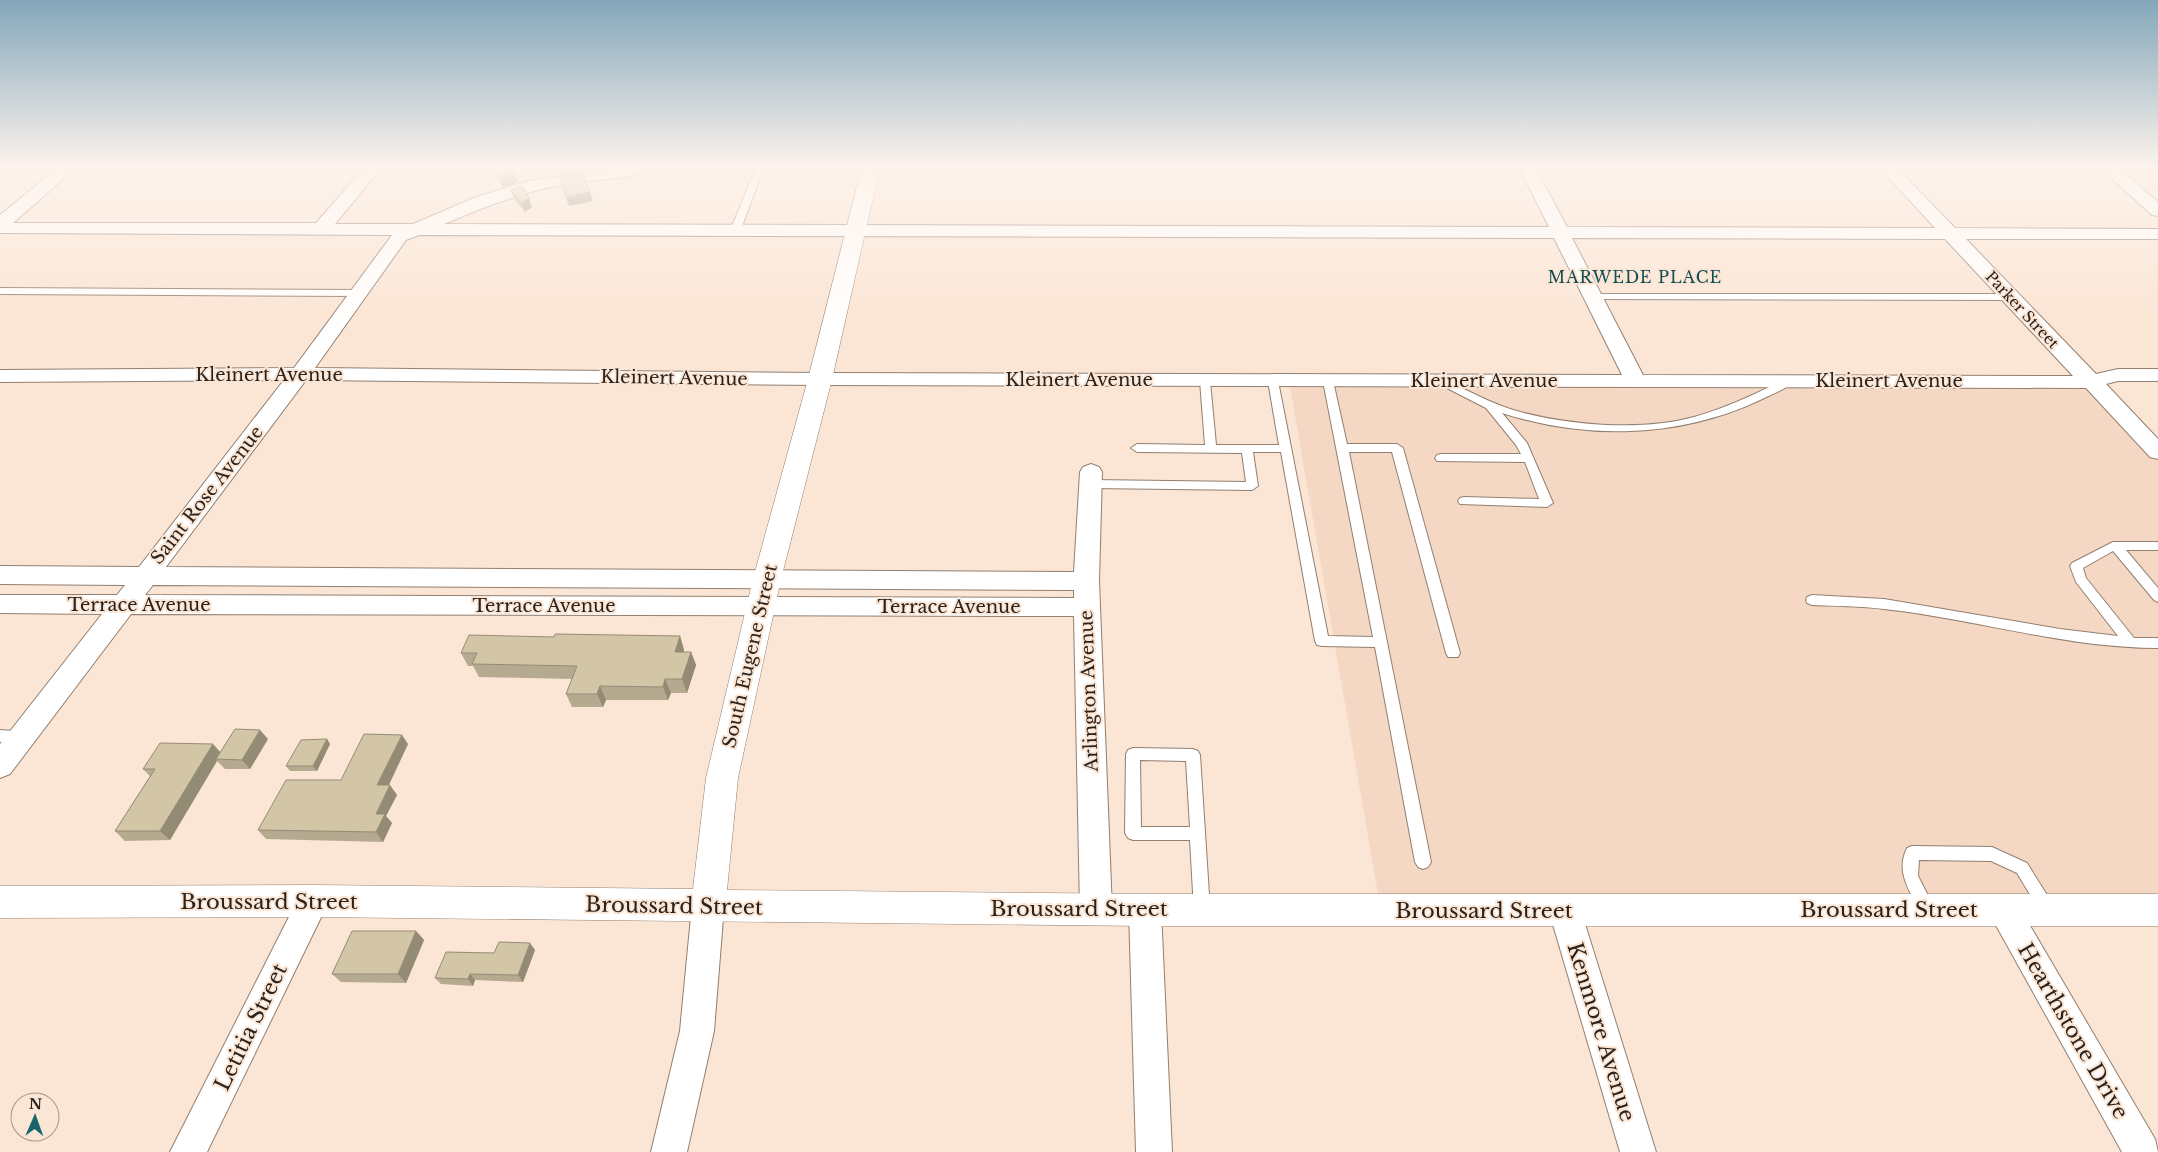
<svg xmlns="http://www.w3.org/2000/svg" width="2158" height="1152" font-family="'Libre Baskerville',serif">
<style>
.built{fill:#f4d8c3}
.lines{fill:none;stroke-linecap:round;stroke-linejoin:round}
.lane-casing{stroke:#927f70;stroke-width:2}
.street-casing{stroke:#927f70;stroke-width:2}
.secondary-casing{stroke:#927f70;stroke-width:1}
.lane{fill:#fff;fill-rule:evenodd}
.street{fill:#fff;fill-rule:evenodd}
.secondary{fill:#fff;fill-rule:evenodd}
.wall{fill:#b5aa90}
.shaded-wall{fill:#948b75}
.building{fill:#d3c6a7;stroke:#948b75}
.labels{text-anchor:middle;stroke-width:4;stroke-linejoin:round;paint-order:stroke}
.far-street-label{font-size:15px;fill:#2a221c;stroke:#fbe5d4}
.far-neighbourhood-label{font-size:16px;letter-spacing:1px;fill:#0f4d52;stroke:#fbe5d4}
.street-label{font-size:18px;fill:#2a221c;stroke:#fbe5d4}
.near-street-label{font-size:21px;fill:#2a221c;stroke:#fbe5d4}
</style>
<rect width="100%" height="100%" fill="#fbe5d4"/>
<polygon class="built" points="1289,381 2089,382 2158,452 2158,912 1381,911"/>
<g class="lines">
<g class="lane-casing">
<g id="lane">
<polygon points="756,167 764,167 741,229 739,231 733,231 731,229"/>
<polygon points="0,288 360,290 365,293 360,296 0,294"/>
<polygon points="1594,294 2010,294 2015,297 2010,300 1591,299 1589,297"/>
<polygon points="1205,378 1210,381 1216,445 1279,445 1268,381 1273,378 1278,381 1328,636 1373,637 1323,381 1324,379 1328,378 1333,381 1347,444 1397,444 1403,448 1460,653 1458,657 1448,657 1446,653 1392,452 1349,452 1431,862 1428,867 1423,869 1418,867 1415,862 1375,647 1322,646 1317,645 1315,641 1281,452 1253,452 1258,486 1252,490 1092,488 1086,484 1092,480 1246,482 1242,453 1137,452 1131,448 1137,444 1205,445 1200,381"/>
<path d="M1441 378C1451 380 1459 387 1468 391 1482 398 1495 404 1510 409 1563 425 1640 432 1694 417 1726 408 1756 394 1785 379L1789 378 1794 381C1786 390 1769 395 1758 401 1678 438 1586 440 1502 413L1527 443 1553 503 1547 507 1460 504 1458 501 1460 498 1464 497 1539 499 1525 462 1437 461 1435 458 1437 455 1441 454H1521L1516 445 1486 408 1437 383 1436 381 1437 379Z"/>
<path d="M2113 542H2158V550H2126L2158 588V602L2154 600 2113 551 2083 568 2086 578 2134 638H2158V648C2065 648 1976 619 1884 609 1860 606 1836 606 1812 605L1807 603 1806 600 1807 597 1812 595 1884 599 2060 629 2118 636 2076 582 2070 566 2072 563Z"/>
<polygon points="0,730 27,732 29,736 27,740 0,742"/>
<path d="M1133 748 1193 749 1198 751 1200 755 1210 910 1208 915 1202 917 1196 915 1194 910 1190 840H1133L1128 838 1125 833 1126 754 1128 750ZM1140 760 1186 761 1190 827H1141Z"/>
<path d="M1912 846 1992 847 2027 863 2055 908 2053 913 2047 915 2041 913 2017 873 1991 861 1919 860 1918 876 1934 907 1932 912 1926 914 1920 912C1910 891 1895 872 1907 848Z"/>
</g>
</g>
<g class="street-casing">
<g id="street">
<path d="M59 167H77L13 223H316L365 167H382L335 224H413L476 197 529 181 620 167H648C640 179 601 179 586 181 536 187 490 204 444 224L1549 227 1519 167H1535L1567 227 1935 228 1879 167H1896L1955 228 2158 229V239H1966L2096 374 2118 369H2158V381H2118L2106 384 2158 439V459L2150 457 2086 388 820 385 306 380 166 567 1074 572 1080 472 1083 467 1091 464 1099 467 1102 472 1099 581 1112 910 1107 920 1096 924 1085 920 1080 910 1074 616 131 614 10 774 0 778V744L102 614 0 613V595H117L125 585 0 584V566L139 567 284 380 0 382V370L294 368 392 235 0 233V215ZM419 235 1554 238 1622 375 820 373 315 368 406 240ZM1572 238 1945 239 2073 376 1643 375ZM153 585 1074 590V598L145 595Z"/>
<polygon points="2099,167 2117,167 2158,202 2158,216 2152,215"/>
<polygon points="313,887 324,891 329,901 207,1152 170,1152 302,891"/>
<polygon points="708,892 719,896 724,906 714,1031 687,1152 651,1152 680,1031 692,906 697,896"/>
<polygon points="1145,896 1156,900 1161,910 1172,1152 1136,1152 1129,910 1134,900"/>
<polygon points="2004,896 2015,900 2155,1139 2158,1152 2122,1152 1993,920 1988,910 1993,900"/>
<polygon points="1565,897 1576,901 1581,911 1656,1152 1620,1152 1549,911 1554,901"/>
</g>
</g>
<g class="secondary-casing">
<polygon id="secondary" points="862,167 880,167 832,379 781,579 738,778 727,890 1145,894 2158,894 2158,926 1145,926 313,917 0,918 0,886 313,885 693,889 706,778 753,579 808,379"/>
</g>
<use href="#lane" class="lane"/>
<use href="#street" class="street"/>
<use href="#secondary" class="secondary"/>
</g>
<g class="wall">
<polygon points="488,167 511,167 515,173 518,182 503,187 489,169"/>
<polygon points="511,190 532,207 525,212 514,199"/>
<polygon points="680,636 684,650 684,652 691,652 696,665 687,693 671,693 668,700 606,700 603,707 572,707 566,694 572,679 479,677 473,666 468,666 461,653 554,637"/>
<polygon points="268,739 250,769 225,769 217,761 170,840 125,841 115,831 150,776 143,769 221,752"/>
<polygon points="327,739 330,744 317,771 290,771 286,766"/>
<polygon points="408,744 389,785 397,795 386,816 392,823 383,842 266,839 258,830 341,780"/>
<polygon points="416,931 424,940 406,983 341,982 332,974"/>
<polygon points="535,950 523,982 475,980 473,986 441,984 435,978 494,953"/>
</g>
<g class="shaded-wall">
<polygon points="558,167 581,167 582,171 561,174"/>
<polygon points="515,173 518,182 503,187 500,178"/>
<polygon points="590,192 593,201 569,206 566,197"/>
<polygon points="529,198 532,207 525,212 521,203"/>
<polygon points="680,636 684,650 680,665 675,652"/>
<polygon points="691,652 696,665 687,693 682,679"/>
<polygon points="665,679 671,693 668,700 663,687"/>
<polygon points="600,686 606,700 603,707 597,694"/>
<polygon points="260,730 268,739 250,769 242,760"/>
<polygon points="402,735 408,744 384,795 377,785"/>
<polygon points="327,739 330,744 317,771 313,766"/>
<polygon points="213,744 222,754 216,759 217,761 170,840 160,831"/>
<polygon points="390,785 397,795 386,816 392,823 383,842 376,832 376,814"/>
<polygon points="416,931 424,940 406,983 398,974"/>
<polygon points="530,943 535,950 523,982 518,975"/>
<polygon points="470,974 475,980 473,986 468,979"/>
</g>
<g class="building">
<polygon points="491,167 511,167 515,173 500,178"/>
<polygon points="583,174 590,192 566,197 560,177"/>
<polygon points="522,186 529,198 521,203 511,190"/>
<polygon points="555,634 680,636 675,652 691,652 682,679 665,679 663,687 600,686 597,694 566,694 577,666 472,664 477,653 461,653 469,635 554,637"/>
<polygon points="235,729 260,730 242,760 216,759"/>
<polygon points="364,734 402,735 377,785 390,785 376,814 385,814 376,832 258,830 286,780 341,780"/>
<polygon points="327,739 313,766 286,766 301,740"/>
<polygon points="160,743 213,744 160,831 115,831 155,769 143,769"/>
<polygon points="352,931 416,931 398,974 332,974"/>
<polygon points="499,942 530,943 518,975 470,974 468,979 435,978 446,952 494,953"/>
</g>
<linearGradient id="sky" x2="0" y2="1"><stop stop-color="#83a7ba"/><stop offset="0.51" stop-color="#fdf3ec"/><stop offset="1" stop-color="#fdf3ec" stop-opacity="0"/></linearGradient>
<rect width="2158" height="328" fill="url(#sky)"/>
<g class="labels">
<g class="far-street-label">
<text transform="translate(2022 310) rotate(47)" y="5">Parker Street</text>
</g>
<g class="far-neighbourhood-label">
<text x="1635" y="283">MARWEDE PLACE</text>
</g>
<g class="street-label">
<text x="269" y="381">Kleinert Avenue</text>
<text transform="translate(674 378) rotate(1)" y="6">Kleinert Avenue</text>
<text x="1079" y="386">Kleinert Avenue</text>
<text x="1484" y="387">Kleinert Avenue</text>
<text x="1889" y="387">Kleinert Avenue</text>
<text transform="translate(207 495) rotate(-52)" y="6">Saint Rose Avenue</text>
<text x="139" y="611">Terrace Avenue</text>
<text x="544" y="612">Terrace Avenue</text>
<text x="949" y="613">Terrace Avenue</text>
<text transform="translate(750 656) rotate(-77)" y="6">South Eugene Street</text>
<text transform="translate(1089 691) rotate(-92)" y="6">Arlington Avenue</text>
</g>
<g class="near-street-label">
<text x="269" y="909">Broussard Street</text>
<text transform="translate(674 906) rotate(1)" y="7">Broussard Street</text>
<text x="1079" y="916">Broussard Street</text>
<text x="1889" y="917">Broussard Street</text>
<text x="1484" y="918">Broussard Street</text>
<text transform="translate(251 1027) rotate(-64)" y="7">Letitia Street</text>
<text transform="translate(2073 1031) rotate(60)" y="7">Hearthstone Drive</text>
<text transform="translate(1601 1032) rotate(73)" y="7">Kenmore Avenue</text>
</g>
</g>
<g transform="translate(35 1117) rotate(2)"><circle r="24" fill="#fbe5d4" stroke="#a7978a"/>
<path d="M0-4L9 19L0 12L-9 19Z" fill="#18666b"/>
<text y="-8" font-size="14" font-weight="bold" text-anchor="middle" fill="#2a221c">N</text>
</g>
</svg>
